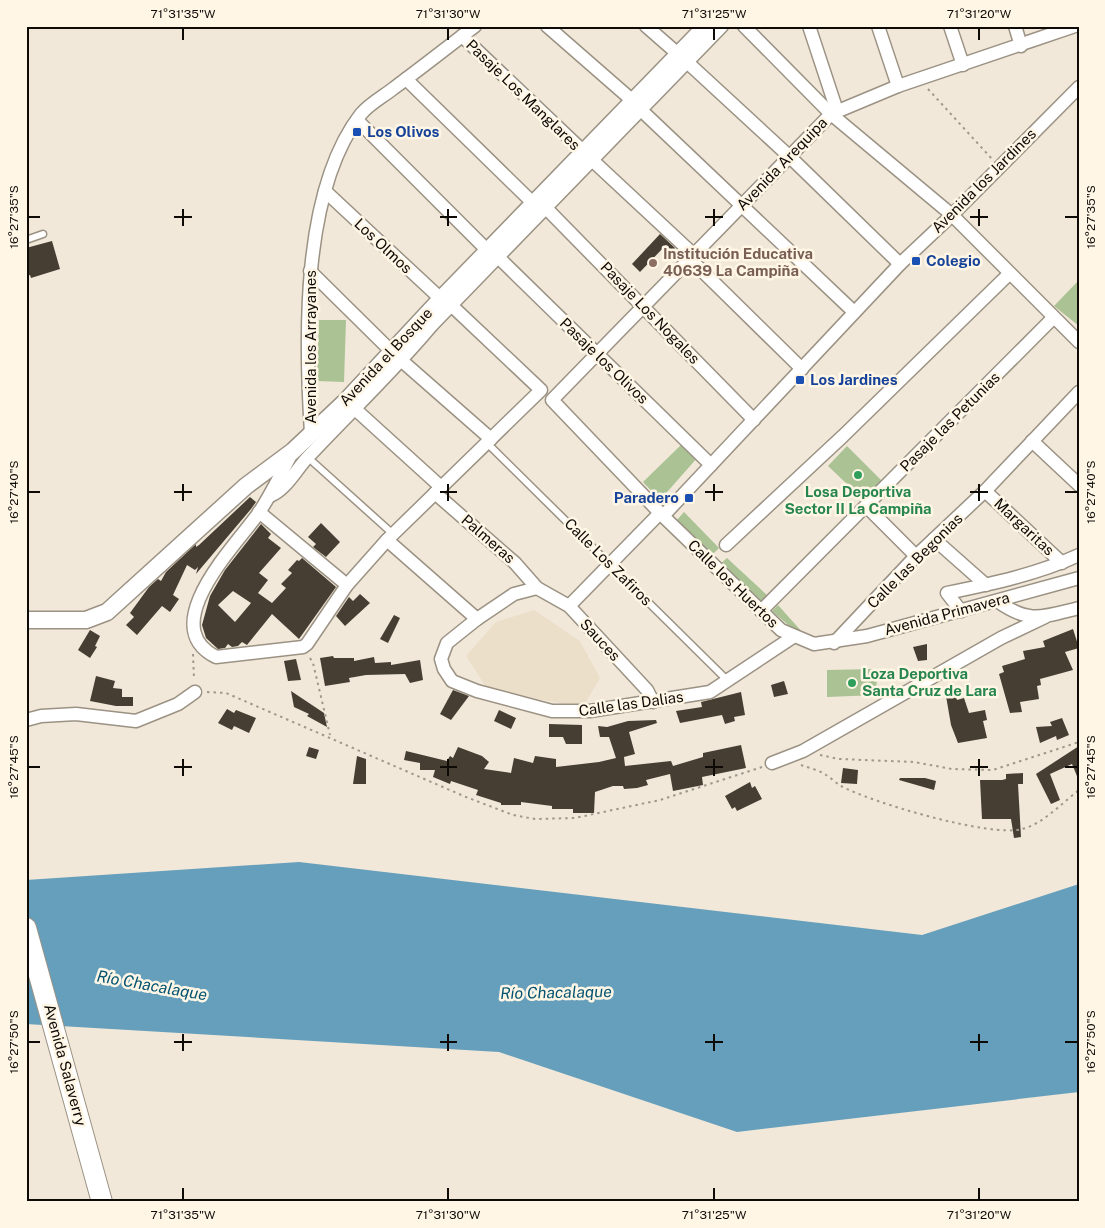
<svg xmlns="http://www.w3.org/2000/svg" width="1105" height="1228" font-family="'Public Sans',sans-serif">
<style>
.built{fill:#ecdfc9}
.green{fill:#aac294}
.water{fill:#669fbc}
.building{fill:#463e32;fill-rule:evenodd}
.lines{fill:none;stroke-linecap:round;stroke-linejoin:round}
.service-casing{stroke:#9b9284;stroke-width:9}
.minor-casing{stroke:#9b9284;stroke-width:15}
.tertiary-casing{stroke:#9b9284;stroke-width:19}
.primary-casing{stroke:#9b9284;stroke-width:22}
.path{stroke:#9f988d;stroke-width:2;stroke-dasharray:2.5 4;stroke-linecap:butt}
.service{stroke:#fff;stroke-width:6}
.minor{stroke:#fff;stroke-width:12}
.tertiary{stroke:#fff;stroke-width:16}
.primary{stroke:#fff;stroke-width:20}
.ticks{fill:none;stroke:#0e0b07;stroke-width:2}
.transit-dot{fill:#1a4fb4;stroke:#fff6e6;stroke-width:2}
.education-dot{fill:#8d6e63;stroke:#fff6e6;stroke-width:2}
.leisure-dot{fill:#2e9e5b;stroke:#fff6e6;stroke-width:2}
.labels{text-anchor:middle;stroke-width:5;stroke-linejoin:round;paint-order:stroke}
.street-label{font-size:15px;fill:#0e0b07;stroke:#fff6e6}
.transit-label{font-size:15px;font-weight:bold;fill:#164399;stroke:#fff6e6;text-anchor:start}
.education-label{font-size:15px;font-weight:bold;fill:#785e54;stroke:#fff6e6;text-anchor:start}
.leisure-label{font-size:15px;font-weight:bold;fill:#27864d;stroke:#fff6e6}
.water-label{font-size:16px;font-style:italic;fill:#035371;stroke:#fff6e6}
.neatline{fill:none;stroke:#0e0b07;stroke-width:2}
.ticks-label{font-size:12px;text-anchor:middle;fill:#0e0b07}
</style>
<rect width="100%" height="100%" fill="#f1e8d9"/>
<polygon class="built" points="534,610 580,641 600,678 583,707 488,690 466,656 496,622"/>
<g class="green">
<polygon points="1079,280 1079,326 1054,306"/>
<polygon points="319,320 346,320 344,382 317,381"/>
<polygon points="682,444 698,457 660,500 643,482"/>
<polygon points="847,446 883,482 865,501 828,466"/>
<polygon points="684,512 719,548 711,556 677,520"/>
<polygon points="727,558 769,597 760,603 719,565"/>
<polygon points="778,605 803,633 794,630 772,611"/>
<polygon points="876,669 877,695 827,697 827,670"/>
</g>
<polygon class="water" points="299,862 922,935 1079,884 1079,1092 737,1132 499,1052 26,1024 26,880"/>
<g class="building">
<polygon points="660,234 675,248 672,251 666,245 640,272 632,264"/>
<polygon points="52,241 60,269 31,278 30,275 26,276 26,248"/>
<polygon points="250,497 256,502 251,509 196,574 198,567 195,570 187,565 173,595 179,599 170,612 162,606 137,635 126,625 134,617 130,613 149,587 158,579 161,581 166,572 196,544 196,547 199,545"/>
<polygon points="321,523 340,542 326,557 313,547 316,544 308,537"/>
<path d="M261 524 271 534 268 538 281 548 259 573 268 580 258 593 272 603 286 588 281 584 292 573 288 570 297 560 299 561 302 558 336 587 299 639 272 614 247 645 242 642 238 646 232 647 228 644 225 648 218 649 206 638 202 625 210 596 225 570ZM233 591 251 603 235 622 218 605Z"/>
<polygon points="360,594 370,603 345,626 336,616 349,597 353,601"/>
<polygon points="394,615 400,618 388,643 380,639"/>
<polygon points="1073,629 1079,648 1065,652 1073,670 1040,679 1041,685 1037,686 1039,699 1020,702 1022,712 1010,713 999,674 1004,672 1002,666 1025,659 1023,651 1045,647 1043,641"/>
<polygon points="90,630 100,636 95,646 97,647 90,658 78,650"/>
<polygon points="927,644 927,660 918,661 913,647"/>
<polygon points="333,656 334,658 354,658 354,661 374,657 375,663 391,662 391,665 420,660 423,680 410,683 405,674 366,675 349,678 350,682 325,686 320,658"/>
<polygon points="296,659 301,680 288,681 284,661"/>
<polygon points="96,676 115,681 113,688 122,689 122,697 133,697 133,706 116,706 90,701"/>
<polygon points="784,681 788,694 774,697 771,685"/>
<polygon points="453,690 469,696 451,720 440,714"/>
<polygon points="291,691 324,713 327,727 307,716 309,714 294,707"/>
<polygon points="741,692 745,715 734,717 735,721 725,724 722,715 680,723 676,711 702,707 701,702"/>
<polygon points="955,694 957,700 964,698 969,713 985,710 987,720 983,721 987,738 958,743 951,725 946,696"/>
<polygon points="227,709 234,713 236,710 256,718 249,733 234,726 232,730 218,723"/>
<polygon points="499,710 516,718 511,729 494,721"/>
<polygon points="1062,718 1069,735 1057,740 1056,736 1040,743 1036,727 1052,726 1050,722"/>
<polygon points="656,720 657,723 629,732 635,754 624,757 625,766 671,761 673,766 703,757 703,753 741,745 746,768 702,777 703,785 673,791 670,774 646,780 648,785 637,788 624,789 623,786 613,786 595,792 594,813 573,813 573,809 552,809 552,806 521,802 521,805 501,805 501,803 476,795 478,790 451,781 450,784 433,777 435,770 420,770 420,763 404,760 406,751 447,761 450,756 453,758 458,747 482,756 489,762 484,769 511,773 514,758 533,763 535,756 556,759 556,767 599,762 616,758 609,737 600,737 598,726 607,727 628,721"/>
<polygon points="549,724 582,725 582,744 566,744 563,737 549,737"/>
<polygon points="1079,746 1079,781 1072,764 1050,774 1060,800 1051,804 1036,774"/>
<polygon points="309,747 319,750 316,759 306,756"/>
<polygon points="357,756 366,759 366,784 353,784"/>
<polygon points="843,768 858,770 857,784 841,783"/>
<polygon points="1023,773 1023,784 1018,784 1021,837 1014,838 1011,819 982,819 980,780 1002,780 1006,779 1006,774"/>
<polygon points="900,778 925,778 936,781 934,790 899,780"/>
<polygon points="750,782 752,788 755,786 762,799 737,811 735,807 732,809 725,796"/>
</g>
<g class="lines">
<g class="service-casing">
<g id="service">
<polyline points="26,240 43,234"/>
<polyline points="487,443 728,681"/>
<polyline points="313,462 393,534"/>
</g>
</g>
<g class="minor-casing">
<g id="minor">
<polyline points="547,26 633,101"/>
<polyline points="646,26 678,54"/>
<polyline points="744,26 831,114 952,215 1079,342"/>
<polyline points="809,26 837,111"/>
<polyline points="878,26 898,86"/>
<polyline points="950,26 963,65"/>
<polyline points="1015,26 1021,46"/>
<polyline points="1075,26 898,86 831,114 552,400 663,516 781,630 814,644 867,636 1079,578"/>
<polyline points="462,36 585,153"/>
<polyline points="687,62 790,157 900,264"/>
<polyline points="406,79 534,204"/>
<polyline points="634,114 641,110 854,312"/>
<polyline points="357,120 489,252"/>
<polyline points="587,164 592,160 694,255"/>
<polyline points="325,191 441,299"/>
<polyline points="546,208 754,420"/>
<polyline points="498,257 711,465"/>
<polyline points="690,259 802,369"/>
<polyline points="310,271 392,352"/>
<polyline points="425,317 432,325 722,26"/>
<polyline points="402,361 491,439"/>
<polyline points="355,409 441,487"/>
<path d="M311 433C305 340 301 191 361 114 369 104 384 96 394 88 421 68 448 47 475 26"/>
<polyline points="1032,441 1079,485"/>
<path d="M292 453C281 473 271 495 258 514 235 546 155 626 216 657L303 647 307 644 347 585 387 540 541 390 451 305"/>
<polyline points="985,491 1062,563"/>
<polyline points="435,493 515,563 537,588 569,606 647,690 653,702"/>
<path d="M270 496C287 489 296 469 309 456 350 412 394 371 432 325"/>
<polyline points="866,506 916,556"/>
<polyline points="259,512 347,585"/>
<polyline points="663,516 900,264 952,215 1079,87"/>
<polyline points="934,539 986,585"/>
<polyline points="387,540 477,619"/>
<polyline points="726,545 843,436 1009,274"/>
<polyline points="537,588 514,594 477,619 447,643 441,659 444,669 452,681 477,691 552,711 590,711 710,692 793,637"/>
<path d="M997 601C1029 624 1042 617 1079 608"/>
<polyline points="569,606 660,513"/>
<polyline points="761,611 1053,318"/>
<path d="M961 611 947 593C991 584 1038 574 1079 555"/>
<polyline points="834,643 916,556 985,491 1079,392"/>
<polyline points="26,720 41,716 76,714 136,721 178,704 195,692"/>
<polyline points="772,763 803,751 1001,638 1045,617"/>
</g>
</g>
<g class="tertiary-casing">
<polyline id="tertiary" points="26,620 86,620 107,612 246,486 293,451 346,401 441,299 706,26"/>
</g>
<g class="primary-casing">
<polyline id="primary" points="26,928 102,1202"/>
</g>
<g class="path">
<polyline points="928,89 992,159"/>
<polyline points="193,654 194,679"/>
<polyline points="310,658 313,663 330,735"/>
<polyline points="207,692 226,693 466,797 513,815 535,819 575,818 660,800 762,767"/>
<polyline points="820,755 839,759 914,762 952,769 993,770 1079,742"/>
<path d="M801 765C809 768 819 770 826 775 831 778 836 783 841 786 870 802 991 838 1022 829 1043 824 1062 803 1079 790"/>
</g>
<use href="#service" class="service"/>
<use href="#minor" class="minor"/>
<use href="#tertiary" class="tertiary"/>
<use href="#primary" class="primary"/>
</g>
<path class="ticks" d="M183 28V40M448 28V40M714 28V40M979 28V40M183 209V226M448 209V226M714 209V226M979 209V226M28 217H40M174 217H192M440 217H457M705 217H723M970 217H988M1065 217H1078M183 484V501M448 484V501M714 484V501M979 484V501M28 492H40M174 492H192M440 492H457M705 492H723M970 492H988M1065 492H1078M183 759V776M448 759V776M714 759V776M979 759V776M28 767H40M174 767H192M440 767H457M705 767H723M970 767H988M1065 767H1078M183 1034V1051M448 1034V1051M714 1034V1051M979 1034V1051M28 1042H40M174 1042H192M440 1042H457M705 1042H723M970 1042H988M1065 1042H1078M183 1188V1200M448 1188V1200M714 1188V1200M979 1188V1200"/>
<g class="transit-dot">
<rect x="352" y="127" width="10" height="10" rx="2.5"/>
<rect x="911" y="256" width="10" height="10" rx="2.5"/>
<rect x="795" y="375" width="10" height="10" rx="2.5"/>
<rect x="684" y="493" width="10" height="10" rx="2.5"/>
</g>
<circle class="education-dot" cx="653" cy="263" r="5"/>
<g class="leisure-dot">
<circle cx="858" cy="475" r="5"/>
<circle cx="852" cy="683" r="5"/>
</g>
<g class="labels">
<g class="street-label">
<text transform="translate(523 95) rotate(44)" y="5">Pasaje Los Manglares</text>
<text transform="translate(782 164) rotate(-46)" y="5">Avenida Arequipa</text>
<text transform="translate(984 181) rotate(-45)" y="5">Avenida los Jardines</text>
<text transform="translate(383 246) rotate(43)" y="5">Los Olmos</text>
<text transform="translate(650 313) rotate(46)" y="5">Pasaje Los Nogales</text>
<text transform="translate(311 347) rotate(-90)" y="5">Avenida los Arrayanes</text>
<text transform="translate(386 357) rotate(-47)" y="5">Avenida el Bosque</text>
<text transform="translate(604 361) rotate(44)" y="5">Pasaje los Olivos</text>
<text transform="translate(950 422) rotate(-45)" y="5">Pasaje las Petunias</text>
<text transform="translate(1024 527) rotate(43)" y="5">Margaritas</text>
<text transform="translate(488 539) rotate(41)" y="5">Palmeras</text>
<text transform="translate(915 561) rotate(-45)" y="5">Calle las Begonias</text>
<text transform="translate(608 562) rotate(45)" y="5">Calle Los Zafiros</text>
<text transform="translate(733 584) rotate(44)" y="5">Calle los Huertos</text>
<text transform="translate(947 614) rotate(-15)" y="5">Avenida Primavera</text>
<text transform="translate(600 640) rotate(47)" y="5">Sauces</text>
<text transform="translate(631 704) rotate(-8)" y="5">Calle las Dalias</text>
<text transform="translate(65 1065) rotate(75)" y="5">Avenida Salaverry</text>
</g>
<g class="transit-label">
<text x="367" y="137">Los Olivos</text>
<text x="926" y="266">Colegio</text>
<text x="810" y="385">Los Jardines</text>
<text x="679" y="503" text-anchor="end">Paradero</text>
</g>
<g class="education-label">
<text x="663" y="259">Institución Educativa<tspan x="663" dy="17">40639 La Campiña</tspan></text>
</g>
<g class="leisure-label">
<text x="858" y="497">Losa Deportiva<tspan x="858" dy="17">Sector II La Campiña</tspan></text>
<text x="862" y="679" text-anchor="start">Loza Deportiva<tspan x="862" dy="17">Santa Cruz de Lara</tspan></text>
</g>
<g class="water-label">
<text transform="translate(152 985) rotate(10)" y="6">Río Chacalaque</text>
<text transform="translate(556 992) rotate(-1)" y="6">Río Chacalaque</text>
</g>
</g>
<rect width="1105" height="1228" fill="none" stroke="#fff6e6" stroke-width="55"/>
<rect x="28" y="28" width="1050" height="1172" class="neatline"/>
<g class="ticks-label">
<text x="183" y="18">71°31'35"W</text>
<text x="448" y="18">71°31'30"W</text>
<text x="714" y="18">71°31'25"W</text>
<text x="979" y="18">71°31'20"W</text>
<text transform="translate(14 217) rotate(-90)" y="4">16°27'35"S</text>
<text transform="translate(1091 217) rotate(-90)" y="4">16°27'35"S</text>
<text transform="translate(14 492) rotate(-90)" y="4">16°27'40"S</text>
<text transform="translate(1091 492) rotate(-90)" y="4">16°27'40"S</text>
<text transform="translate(14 767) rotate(-90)" y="4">16°27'45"S</text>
<text transform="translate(1091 767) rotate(-90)" y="4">16°27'45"S</text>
<text transform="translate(14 1042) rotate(-90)" y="4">16°27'50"S</text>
<text transform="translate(1091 1042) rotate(-90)" y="4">16°27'50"S</text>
<text x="183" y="1219">71°31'35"W</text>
<text x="448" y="1219">71°31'30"W</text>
<text x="714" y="1219">71°31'25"W</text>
<text x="979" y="1219">71°31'20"W</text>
</g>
</svg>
